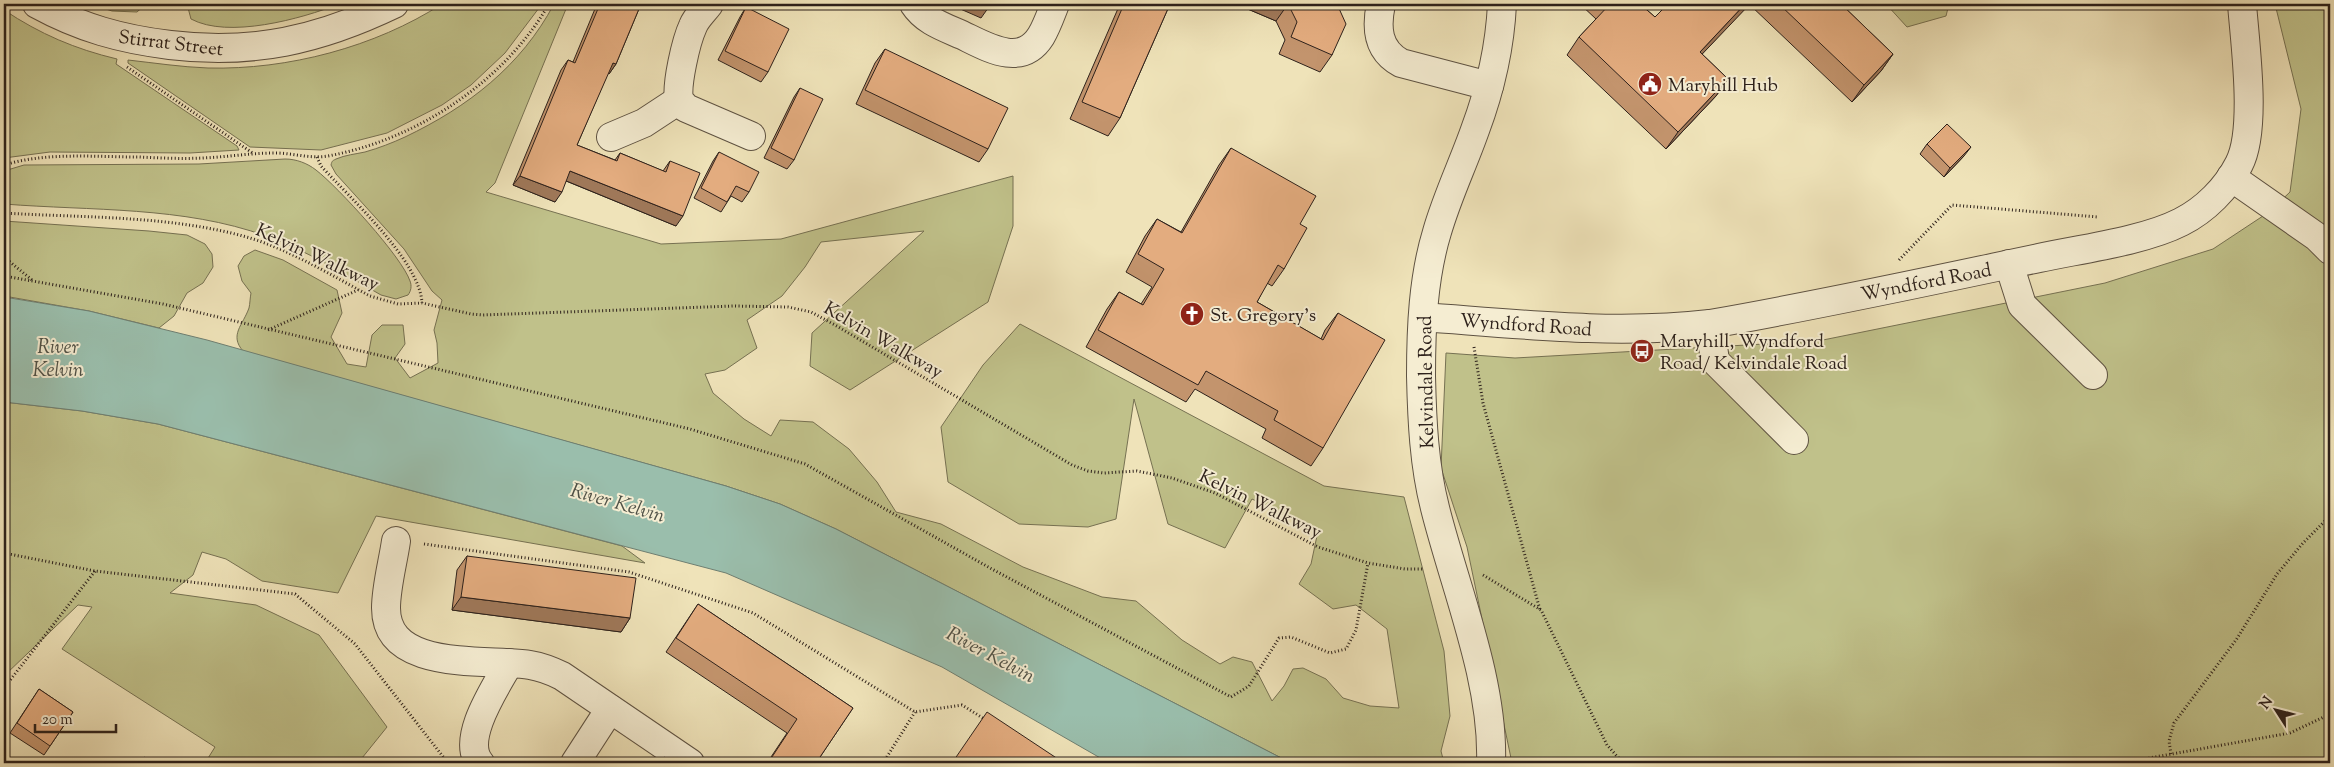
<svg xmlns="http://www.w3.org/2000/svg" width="2334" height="767" font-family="'Sorts Mill Goudy',serif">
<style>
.green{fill:#c0c18a;stroke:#767152}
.water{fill:#9abeac;stroke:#6e7f72}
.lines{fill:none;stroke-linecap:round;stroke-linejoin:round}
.minor-casing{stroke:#5e5242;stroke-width:30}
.tertiary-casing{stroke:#5e5242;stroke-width:30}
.path{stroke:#2d211b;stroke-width:3;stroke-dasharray:1 2.5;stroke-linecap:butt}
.minor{stroke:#f5edd2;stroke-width:28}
.tertiary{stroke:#f5edd2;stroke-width:28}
.wall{fill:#c3946d;stroke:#2d211b}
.shaded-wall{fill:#9f7859;stroke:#2d211b}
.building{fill:#e3ac7f;stroke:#2d211b}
.labels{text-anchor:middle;stroke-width:4;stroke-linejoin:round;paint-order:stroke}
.street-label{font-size:19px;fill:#2d211b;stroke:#f5edd2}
.poi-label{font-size:19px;fill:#2d211b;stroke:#f5edd2;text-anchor:start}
.water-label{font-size:20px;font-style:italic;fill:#4e5046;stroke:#f5edd2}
</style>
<rect width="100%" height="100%" fill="#efe3b9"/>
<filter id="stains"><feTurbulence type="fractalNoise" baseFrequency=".004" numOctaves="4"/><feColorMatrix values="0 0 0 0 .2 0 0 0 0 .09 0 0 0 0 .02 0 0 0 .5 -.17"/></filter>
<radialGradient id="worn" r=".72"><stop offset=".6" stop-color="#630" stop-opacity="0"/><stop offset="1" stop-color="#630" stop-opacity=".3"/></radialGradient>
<g class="green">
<polygon points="90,4 146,4 137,12 112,11"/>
<path d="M187 4H339C301 19 228 39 191 19Z"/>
<path d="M442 4H542L505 53 471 85 442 105 387 133 321 150 250 147 128 63V60C155 63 181 67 208 68 288 70 375 47 442 4Z"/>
<path d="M554 4H568L495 183 486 192 661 244 781 239 1013 176V226L988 302 850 390 810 366 812 333 924 231 821 242 805 267 782 296 747 320 757 348 725 370 705 374 713 393 744 419 771 436 780 420 813 422 849 449 877 482 896 512 941 524 1023 567 1102 597 1136 601 1182 640 1220 664 1233 657 1252 662 1272 701 1284 686 1293 669 1303 668 1326 679 1343 698 1370 706 1399 708 1387 629 1356 605 1333 609 1299 584 1311 564 1318 531 1252 499 1225 548 1168 524 1134 399 1116 519 1088 527 1019 524 948 482 941 427 983 365 1020 324 1324 486 1404 497 1444 651 1450 716 1441 751 1444 763H1291L836 529 780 504 726 486 243 351C229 335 243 325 249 308 250 304 250 298 251 293L242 281 238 266 244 256 255 250 283 260 337 290 342 313 331 337 347 364 366 367 372 335 382 325H403L405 344 395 358 410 378 438 363 437 343 434 330 442 300 432 291 404 249 336 174 331 165C332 161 332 161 336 159 345 155 356 154 365 152 379 148 392 143 405 137 468 107 521 66 554 4Z"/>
<polygon points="1886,4 1949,4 1946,16 1907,27"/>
<polygon points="2275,4 2330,4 2330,763 1512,763 1467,547 1441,468 1446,353 1515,358 1818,341 2105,283 2213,249 2269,212 2290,192 2301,109"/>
<path d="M4 10C40 34 75 49 117 59L116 64 237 146 239 150 190 153 50 152 4 158Z"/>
<path d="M285 159C296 159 307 163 316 170 338 187 402 257 410 281 412 286 411 291 408 295L396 299 381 295C344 274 306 250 266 236 183 206 91 211 4 204V171L24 165 199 164Z"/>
<polygon points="4,221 149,231 187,235 205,244 212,254 213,267 203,283 187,293 174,316 159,328 89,311 4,296"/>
<polygon points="4,402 82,411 158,424 622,546 645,563 376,516 338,593 262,581 226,559 202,552 193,575 170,593 256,605 319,635 387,727 358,763 205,763 215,747 62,649 92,607 78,605 4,676"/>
</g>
<polygon class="water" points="4,297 89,311 207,340 726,486 780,504 836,529 1291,763 1109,763 942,667 726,573 158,424 82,411 4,402"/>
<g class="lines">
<g class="minor-casing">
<g id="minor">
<path d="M37 4C81 28 121 39 170 45 253 55 319 40 394 4"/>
<path d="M709 4C704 11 696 18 693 26 686 41 676 85 679 100L686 108 751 136"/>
<path d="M914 4C925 21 944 27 962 35 987 47 1021 68 1041 36 1047 26 1051 14 1055 4"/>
<path d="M1381 4C1376 27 1377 50 1401 63L1489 86"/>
<polyline points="611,137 644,123 679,100"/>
<polyline points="2231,177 2317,237 2330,250"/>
<polyline points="2009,264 2022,305 2093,375"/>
<path d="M1423 317C1519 324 1614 335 1710 324 1820 305 1930 281 2039 258 2081 249 2144 241 2181 222 2205 210 2227 188 2239 164 2257 130 2245 44 2242 4"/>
<polyline points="1710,324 1715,361 1794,440"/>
<path d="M396 541C393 562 386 587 386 608 386 673 489 658 530 665 542 667 552 671 562 676L690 763"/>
<path d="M480 763C460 739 496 687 509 663"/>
<polyline points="575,763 610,709"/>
</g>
</g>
<g class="tertiary-casing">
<path id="tertiary" d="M1491 763C1494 681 1455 588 1435 508 1424 465 1422 420 1421 376 1421 328 1423 278 1437 232 1447 197 1463 164 1475 130 1490 90 1500 46 1502 4"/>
</g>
<g class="path">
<polyline points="127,67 254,154"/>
<path d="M317 157 321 166C350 198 420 261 422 303"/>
<path d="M4 165C46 152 95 157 139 157 160 158 182 159 203 158 227 157 251 153 275 153 293 153 310 159 328 156 416 140 504 82 549 4"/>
<path d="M4 213C85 218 171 215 250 238 290 250 333 276 370 296L398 304 422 303 471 314 483 315 735 306 788 307 811 312 835 325 1072 465 1088 471 1104 473 1137 471 1172 478 1215 493 1318 547 1368 563 1405 569H1424"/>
<polyline points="4,257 32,280"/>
<polyline points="1899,260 1952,205 2098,217"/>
<polyline points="4,276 163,304 690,429 805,464 990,568 1231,697 1249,686 1279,638 1291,637 1330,653 1346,649 1356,630 1368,563"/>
<polyline points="268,330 358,290"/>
<polyline points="1474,347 1483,403 1540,610"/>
<polyline points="424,544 629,572 753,613 915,712 962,705 986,720"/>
<polyline points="4,553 95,571 295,594 355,644 448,763"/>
<polyline points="1483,575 1541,610 1607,745 1623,763"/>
<polyline points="4,688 95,571"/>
<polyline points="2171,754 2169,741 2174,723 2236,640 2277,574 2303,543 2330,516"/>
<polyline points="883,763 915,712"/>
<polyline points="2121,763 2290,733 2330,714"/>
</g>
<use href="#minor" class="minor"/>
<use href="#tertiary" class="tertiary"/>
</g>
<g class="wall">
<polygon points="597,4 641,4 616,64 609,74 608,73 577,145 615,160 620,153 663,171 670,161 676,226 566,181 555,202 513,185 561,70 568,60 573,62"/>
<polygon points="1120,4 1170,4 1120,118 1108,136 1070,119"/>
<polygon points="1236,4 1337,4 1332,55 1320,72 1279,54 1285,40 1276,21"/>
<polygon points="1580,4 1640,4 1655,17 1668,4 1841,4 1893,54 1881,71 1852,102 1749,4 1702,54 1728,79 1716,96 1666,149 1567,55 1579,37 1596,19"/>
<polygon points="746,7 768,72 761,82 718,60 740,17"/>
<polygon points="885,49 988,149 979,162 856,104 875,63"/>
<polygon points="800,88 794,160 787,169 764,158 794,97"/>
<polygon points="1927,144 1964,156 1944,177 1920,154"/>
<polygon points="1231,148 1300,224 1284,269 1272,286 1267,283 1257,302 1321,339 1325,330 1338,313 1323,448 1311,466 1262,438 1266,429 1195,389 1186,402 1086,347 1107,309 1119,292 1141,304 1152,287 1126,272 1145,236 1157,219 1181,232 1219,165"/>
<polygon points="719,152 749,192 742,202 731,196 721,212 694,198 713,161"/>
<polygon points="467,556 630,618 621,632 452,610 457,570"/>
<polygon points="698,604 853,708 816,763 767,763 787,733 666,652"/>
<polygon points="39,689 73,712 44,755 10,733"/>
</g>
<g class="shaded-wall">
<polygon points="949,4 991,4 981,18"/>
<polygon points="1236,4 1288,4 1276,21"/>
<polygon points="1745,4 1750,4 1688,69 1700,52"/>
<polygon points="1893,54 1881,71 1852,102 1864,85"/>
<polygon points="613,63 616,64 609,74 606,72"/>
<polygon points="1728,79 1716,96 1666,149 1678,132"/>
<polygon points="1971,147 1964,156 1944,177 1950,168"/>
<polygon points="570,171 683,216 676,226 564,180"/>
<polygon points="520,176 562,192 555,202 513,185"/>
<polygon points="461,597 630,618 621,632 452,610"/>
</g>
<g class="building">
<polygon points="600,4 641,4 616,64 613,63 577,145 617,161 620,153 666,172 670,161 700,173 683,216 570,171 562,192 520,176 568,60 575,63"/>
<polygon points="1124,4 1170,4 1120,118 1082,102"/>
<polygon points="1288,4 1337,4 1346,24 1332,55 1291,37 1297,22"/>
<polygon points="1610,4 1640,4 1655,17 1668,4 1745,4 1700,52 1728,79 1678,132 1579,37"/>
<polygon points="1779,4 1841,4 1893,54 1864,85"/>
<polygon points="746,7 789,29 768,72 725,51"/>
<polygon points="885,49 1008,108 988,149 865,90"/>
<polygon points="800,88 823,99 794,160 771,148"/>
<polygon points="1947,124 1971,147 1950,168 1927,144"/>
<polygon points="1231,148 1316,196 1300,224 1307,228 1284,269 1278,265 1257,302 1323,340 1338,313 1385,340 1323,448 1274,420 1278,411 1206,371 1198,385 1098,330 1119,292 1143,305 1164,269 1138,254 1157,219 1182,233"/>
<polygon points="719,152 759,172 749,192 736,186 727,202 701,188"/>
<polygon points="467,556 636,578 630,618 461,597"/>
<polygon points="698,604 853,708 816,763 775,763 770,760 797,719 676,638"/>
<polygon points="39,689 73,712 50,746 17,723"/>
<polygon points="987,712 1064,763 952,763"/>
<polygon points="144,757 153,763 139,763"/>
<polygon points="664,757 673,763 660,763"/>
</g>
<defs>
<g id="civic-disc" transform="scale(1.25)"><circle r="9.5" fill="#8f2418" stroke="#f5edd2"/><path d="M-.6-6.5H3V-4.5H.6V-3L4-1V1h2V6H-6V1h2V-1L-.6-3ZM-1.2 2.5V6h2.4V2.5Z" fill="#fff"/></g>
<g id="church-disc" transform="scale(1.25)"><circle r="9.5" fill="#8f2418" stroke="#f5edd2"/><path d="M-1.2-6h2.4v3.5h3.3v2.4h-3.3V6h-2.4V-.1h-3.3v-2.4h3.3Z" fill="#fff"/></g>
<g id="bus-disc" transform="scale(1.25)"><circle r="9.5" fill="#8f2418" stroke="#f5edd2"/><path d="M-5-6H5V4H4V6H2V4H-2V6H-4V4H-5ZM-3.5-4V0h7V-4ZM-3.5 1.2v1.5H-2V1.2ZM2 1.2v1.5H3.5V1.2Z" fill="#fff"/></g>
</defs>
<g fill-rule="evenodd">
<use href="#civic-disc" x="1650" y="84"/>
<use href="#church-disc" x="1192" y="314"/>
<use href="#bus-disc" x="1642" y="351"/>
</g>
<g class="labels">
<g class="street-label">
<text transform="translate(171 42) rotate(7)" y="7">Stirrat Street</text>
<text transform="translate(318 256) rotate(25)" y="7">Kelvin Walkway</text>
<text transform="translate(1926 281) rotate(-11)" y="7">Wyndford Road</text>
<text transform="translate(1526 324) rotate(4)" y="7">Wyndford Road</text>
<text transform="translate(884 339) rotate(30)" y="7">Kelvin Walkway</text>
<text transform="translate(1425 382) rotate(-91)" y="7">Kelvindale Road</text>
<text transform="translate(1261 503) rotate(26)" y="7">Kelvin Walkway</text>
</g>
<g class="poi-label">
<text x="1668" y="91">Maryhill Hub</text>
<text x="1210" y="321">St. Gregory's</text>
<text x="1660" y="347">Maryhill, Wyndford<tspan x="1660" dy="22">Road/ Kelvindale Road</tspan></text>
</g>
<g class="water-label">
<text x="58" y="353">River<tspan x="58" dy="23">Kelvin</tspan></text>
<text transform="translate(618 502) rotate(16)" y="7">River Kelvin</text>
<text transform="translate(991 654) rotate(28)" y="7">River Kelvin</text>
</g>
</g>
<rect width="2334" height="767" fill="none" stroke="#efe3b9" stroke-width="20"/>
<rect x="5" y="5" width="2324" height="757" fill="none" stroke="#2d211b" stroke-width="2.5"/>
<rect x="10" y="10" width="2314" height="747" fill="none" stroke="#2d211b"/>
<g transform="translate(2276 710) rotate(306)" stroke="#f5edd2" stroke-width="4" paint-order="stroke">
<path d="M0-4L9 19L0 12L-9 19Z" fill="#2d211b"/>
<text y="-8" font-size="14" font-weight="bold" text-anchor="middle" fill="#2d211b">N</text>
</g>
<path d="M35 724v8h81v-8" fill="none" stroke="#2d211b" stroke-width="2.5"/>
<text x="42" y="724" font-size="15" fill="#2d211b" stroke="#f5edd2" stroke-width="4" paint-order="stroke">20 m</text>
<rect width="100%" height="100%" filter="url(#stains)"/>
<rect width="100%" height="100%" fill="url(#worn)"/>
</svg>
